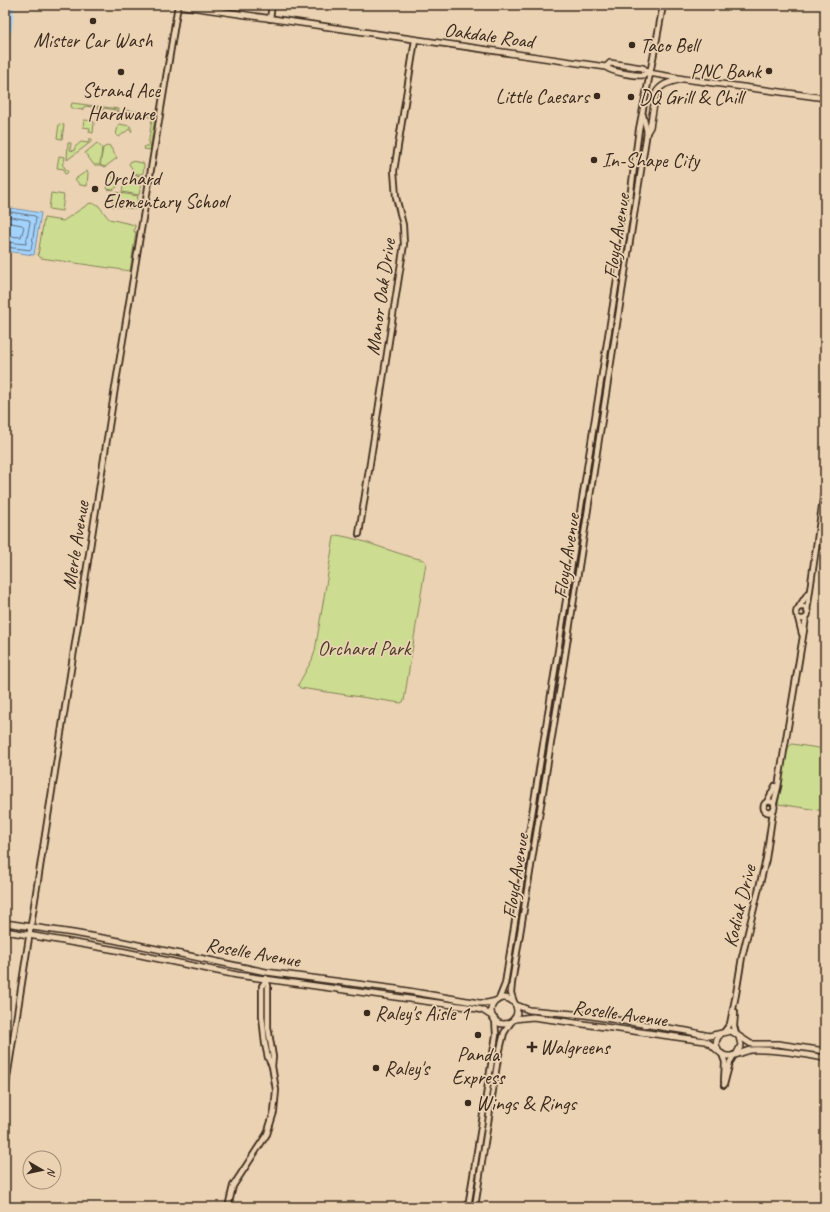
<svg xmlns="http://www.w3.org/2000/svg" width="830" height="1212" font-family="Caveat,sans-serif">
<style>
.green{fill:#ccdc90;stroke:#848357}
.water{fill:#a1d3fe;stroke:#788fa4}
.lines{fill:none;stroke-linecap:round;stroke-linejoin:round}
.shore{stroke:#646e78;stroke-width:1}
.canal{stroke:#a1d3fe;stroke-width:4}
.tertiary-casing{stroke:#3b2a1e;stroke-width:8}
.secondary-casing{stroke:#3b2a1e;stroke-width:8}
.tertiary{stroke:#ead2b2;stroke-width:4.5}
.secondary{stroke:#ead2b2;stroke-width:5}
.poi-dot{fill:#3b2a1e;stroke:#ead2b2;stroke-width:1.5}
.labels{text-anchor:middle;stroke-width:3.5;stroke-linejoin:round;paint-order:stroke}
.street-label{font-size:20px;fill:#3b2a1e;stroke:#ead2b2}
.poi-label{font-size:20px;fill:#3b2a1e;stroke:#ead2b2;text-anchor:start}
.park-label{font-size:20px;fill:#4a3c29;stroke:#ead2b2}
</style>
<rect width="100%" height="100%" fill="#ead2b2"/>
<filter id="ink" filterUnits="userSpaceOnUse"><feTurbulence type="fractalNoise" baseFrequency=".025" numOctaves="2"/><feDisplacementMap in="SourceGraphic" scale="8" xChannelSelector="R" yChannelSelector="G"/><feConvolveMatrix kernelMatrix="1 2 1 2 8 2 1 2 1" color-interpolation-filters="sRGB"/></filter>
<g filter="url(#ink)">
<g class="green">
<polygon points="72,103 119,109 118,115 115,114 117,112 116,110 104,108 102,111 99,110 100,109 99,108 85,106 82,110 72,108 71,106"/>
<polygon points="125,110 152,114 155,118 150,150 144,149 145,146 148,146 152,119 150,117 126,113 126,116 124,116"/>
<polygon points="84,120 93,121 94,123 93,133 89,132 90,128 83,127"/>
<polygon points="59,124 64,125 62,139 57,138"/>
<polygon points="119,124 130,126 132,131 131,132 129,129 119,137 116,135 118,126"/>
<polygon points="89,139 92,139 91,142 67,160 68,143 71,143 70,150 74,151 75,147 81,142 88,143"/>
<polygon points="97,143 102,148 100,165 94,165 85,153"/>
<polygon points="109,145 117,158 105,167 100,165 103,148"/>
<polygon points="59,156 65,157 64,162 62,164 68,172 66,174 64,173 64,169 57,168"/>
<polygon points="131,161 143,163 144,165 143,173 141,174 136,174 129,164"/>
<polygon points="87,171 88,173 87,186 80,185 75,179"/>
<polygon points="110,174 119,185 113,190 107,189 109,175"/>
<polygon points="136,175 141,176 142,179 139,195 122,192 123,187 126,184 126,183"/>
<polygon points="114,192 138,196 136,209 112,206"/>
<polygon points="51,193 64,195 62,211 49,209"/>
<polygon points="90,203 98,205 109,219 135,225 134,232 136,232 130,271 41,258 38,255 44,218 63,221"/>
<path d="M337 535C367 540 394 554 424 560L426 563 404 701 401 703 300 688 298 685 312 660 315 651 334 537Z"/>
<polygon points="792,744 825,749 825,811 778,804 787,748"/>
</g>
<polygon class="water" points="5,207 41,213 34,255 5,251"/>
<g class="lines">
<g class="shore">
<polyline points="5,211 35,216 36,218 31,250 5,247"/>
<polyline points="5,216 29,220 30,222 26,244 5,242"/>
<polyline points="5,222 22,225 24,227 21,237 5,236"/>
</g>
<polyline class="canal" points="5,45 10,28 12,5"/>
<g class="tertiary-casing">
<g id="tertiary">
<polyline points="270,19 272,5"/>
<polyline points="359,534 404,244 403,225 396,197 394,171 415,40"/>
<circle cx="802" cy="613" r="6"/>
<polyline points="799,607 808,593"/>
<polyline points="807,611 825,485"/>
<polyline points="798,618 802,634"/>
<circle cx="769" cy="807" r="5.5"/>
<polyline points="767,802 775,786"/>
<polyline points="774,803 778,787 806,618"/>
<polyline points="266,978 268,986 268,1027 273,1057 272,1066"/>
<polyline points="499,999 505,984 630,198 639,129 657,38 663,5"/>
<polyline points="514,1002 511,993 512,983 562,675 647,132 643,115"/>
<polyline points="735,1012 734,1026 736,1033"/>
<polyline points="724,1032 730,1024 736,994 742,957 766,859 773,811"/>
<polyline points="722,1054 725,1062 724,1081"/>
<polyline points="724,1085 730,1062 734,1055"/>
<polyline points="5,1091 115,388 178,5"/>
<polyline points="228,1207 233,1186 267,1134 274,1112 276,1090 272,1066 268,1058 265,1044 262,1016 262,986 266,980"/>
<polyline points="468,1207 496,1035 495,1019"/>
<polyline points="475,1207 498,1058 504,1033 511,1022"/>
</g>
</g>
<g class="secondary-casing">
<g id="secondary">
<path d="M177 5 606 67C611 72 635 76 643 75 645 75 647 73 649 73"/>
<polyline points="606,67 610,63 643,68 649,73 684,79 825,98"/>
<path d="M647 132 650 127 656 93C661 83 672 82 682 79"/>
<polyline points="5,923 73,933 114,940 266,972 396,989 479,1003 487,1003 496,1001"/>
<polyline points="5,931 116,950 237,975 467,1007 482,1010 493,1017"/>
<circle cx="504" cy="1011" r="13"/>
<polyline points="516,1005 529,1010 585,1015 687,1031 709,1036 731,1031 751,1044 778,1044 825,1051"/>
<path d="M514 1019 533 1017 705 1041C714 1044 718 1055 727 1056 735 1057 743 1051 751 1050 775 1049 801 1054 825 1058"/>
<path d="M718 1050C715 1044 716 1038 721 1034"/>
<polyline points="737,1053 741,1045 739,1037"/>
</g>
</g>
<use href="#tertiary" class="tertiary"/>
<use href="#secondary" class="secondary"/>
</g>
</g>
<g class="poi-dot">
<circle cx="93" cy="21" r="4"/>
<circle cx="632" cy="45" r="4"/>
<circle cx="769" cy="71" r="4"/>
<circle cx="121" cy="72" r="4"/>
<circle cx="597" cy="96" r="4"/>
<circle cx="631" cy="97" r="4"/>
<circle cx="594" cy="160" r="4"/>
<circle cx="95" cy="189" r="4"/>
<circle cx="367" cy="1013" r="4"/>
<circle cx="478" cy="1035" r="4"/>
<path d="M530 1041h4v4h4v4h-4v4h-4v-4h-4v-4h4z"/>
<circle cx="376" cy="1068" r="4"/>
<circle cx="468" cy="1103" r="4"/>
</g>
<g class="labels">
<g class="street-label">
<text transform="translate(489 35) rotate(8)" y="7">Oakdale Road</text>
<text transform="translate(616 236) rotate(-81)" y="7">Floyd Avenue</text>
<text transform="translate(380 297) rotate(-82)" y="7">Manor Oak Drive</text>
<text transform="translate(75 545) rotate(-81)" y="7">Merle Avenue</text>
<text transform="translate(566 556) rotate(-81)" y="7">Floyd Avenue</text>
<text transform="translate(515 876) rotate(-81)" y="7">Floyd Avenue</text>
<text transform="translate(739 906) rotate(-76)" y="7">Kodiak Drive</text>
<text transform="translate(253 952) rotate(10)" y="7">Roselle Avenue</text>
<text transform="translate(620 1013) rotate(8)" y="7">Roselle Avenue</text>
</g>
<g class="poi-label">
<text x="93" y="47" text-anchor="middle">Mister Car Wash</text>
<text x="640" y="52">Taco Bell</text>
<text x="761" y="78" text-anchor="end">PNC Bank</text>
<text x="121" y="97" text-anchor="middle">Strand Ace<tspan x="121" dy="23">Hardware</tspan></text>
<text x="589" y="103" text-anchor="end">Little Caesars</text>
<text x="639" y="104">DQ Grill &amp; Chill</text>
<text x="602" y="167">In-Shape City</text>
<text x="103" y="185">Orchard<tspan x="103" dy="23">Elementary School</tspan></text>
<text x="375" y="1020">Raley's Aisle 1</text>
<text x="540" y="1054">Walgreens</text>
<text x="478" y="1061" text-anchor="middle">Panda<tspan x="478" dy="23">Express</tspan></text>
<text x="384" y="1075">Raley's</text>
<text x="476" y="1110">Wings &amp; Rings</text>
</g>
<g class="park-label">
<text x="364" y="655">Orchard Park</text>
</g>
</g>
<rect width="830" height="1212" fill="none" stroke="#ead2b2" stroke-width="20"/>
<rect x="10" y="10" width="810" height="1192" fill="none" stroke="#3b2a1e" stroke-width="1.5" filter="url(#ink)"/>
<g transform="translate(42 1170) rotate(99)"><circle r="19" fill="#ead2b2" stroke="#a48f77"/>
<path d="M0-3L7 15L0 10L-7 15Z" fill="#3b2a1e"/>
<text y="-6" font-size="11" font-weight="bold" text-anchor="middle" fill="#3b2a1e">N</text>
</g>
</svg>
